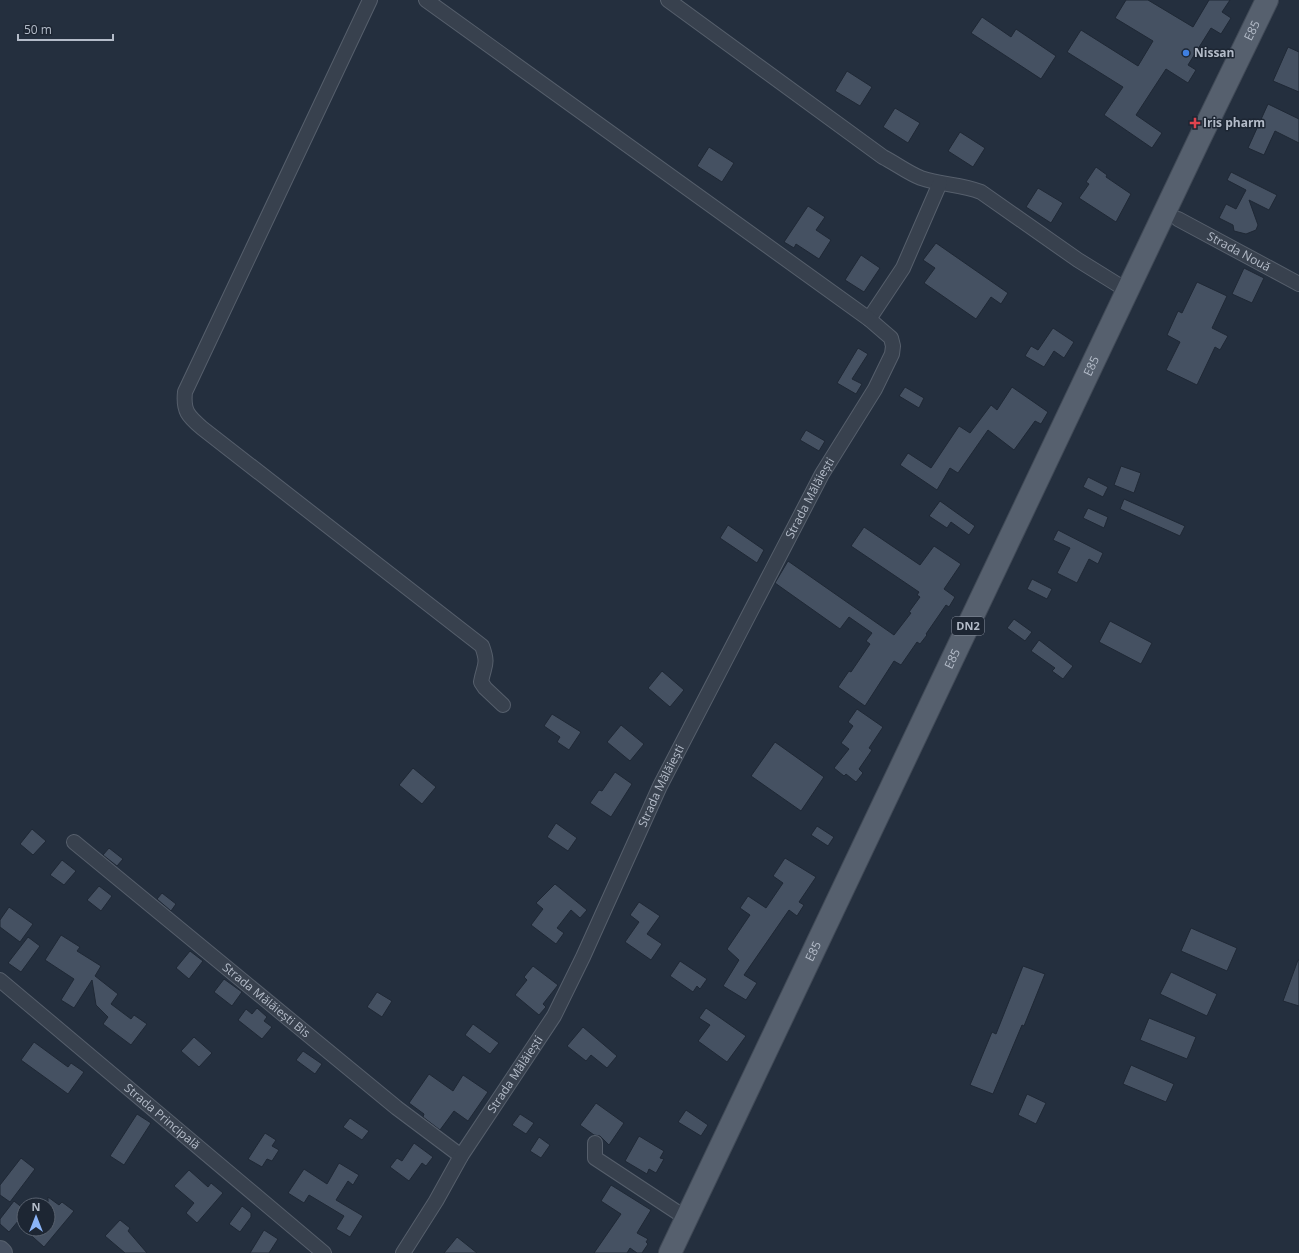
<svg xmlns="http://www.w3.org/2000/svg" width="1299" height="1253" font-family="'Open Sans',sans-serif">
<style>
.building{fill:#455162;stroke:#1f2835}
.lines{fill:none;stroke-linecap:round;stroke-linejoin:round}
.street-casing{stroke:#565f6c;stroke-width:16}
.secondary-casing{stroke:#565f6c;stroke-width:22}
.primary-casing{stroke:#414a57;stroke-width:24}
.street{stroke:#38414e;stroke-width:14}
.secondary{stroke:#465061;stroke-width:20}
.primary{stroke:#56606e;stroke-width:22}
.shop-dot{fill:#3f7fe0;stroke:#1d2633;stroke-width:1.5}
.health-dot{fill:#e0444e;stroke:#1d2633;stroke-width:1.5}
.labels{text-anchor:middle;stroke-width:3;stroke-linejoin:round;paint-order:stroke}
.shield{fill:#1d2633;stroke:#878f9c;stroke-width:1}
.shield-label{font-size:11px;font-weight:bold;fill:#b4bcc9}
.street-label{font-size:12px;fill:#b4bcc9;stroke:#1d2633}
.poi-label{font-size:12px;font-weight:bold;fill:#b4bcc9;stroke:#1d2633;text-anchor:start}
</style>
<rect width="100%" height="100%" fill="#242f3e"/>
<g class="building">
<polygon points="1126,0 1148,0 1193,27 1209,0 1230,0 1222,12 1231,18 1221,34 1211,28 1188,65 1196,70 1188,83 1166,69 1136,115 1162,133 1152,148 1104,115 1123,87 1067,52 1081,30 1138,66 1153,41 1115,18"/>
<polygon points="982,17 1011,37 1016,29 1056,56 1041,79 971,33"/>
<polygon points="1288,47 1299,52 1299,92 1273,81"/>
<polygon points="847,71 872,87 860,106 835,91"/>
<polygon points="1268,104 1299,119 1299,143 1275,131 1264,155 1248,148"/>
<polygon points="895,108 920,123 908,143 883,127"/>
<polygon points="960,132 985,148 973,167 948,151"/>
<polygon points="709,147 734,163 722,182 697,166"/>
<polygon points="1096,167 1107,175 1106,177 1131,194 1116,222 1079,198 1089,184 1086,182"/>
<polygon points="1231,172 1277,195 1269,210 1249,200 1258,225 1256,230 1246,234 1234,231 1233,225 1219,218 1226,204 1236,209 1246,190 1227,180"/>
<polygon points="1038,188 1063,203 1051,223 1026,207"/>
<polygon points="808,206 825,217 816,230 831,240 819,259 796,244 794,248 784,242"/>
<polygon points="936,243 1008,293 1001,304 991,297 976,319 924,283 935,268 923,260"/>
<polygon points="861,255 880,268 864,292 845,280"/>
<polygon points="1244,268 1264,278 1252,303 1232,294"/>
<polygon points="1197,282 1227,296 1212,328 1228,336 1220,350 1215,347 1197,385 1166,370 1180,342 1167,335 1178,311 1182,313"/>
<polygon points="1053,328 1074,342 1064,358 1054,351 1044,367 1025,356 1031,346 1038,350"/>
<polygon points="858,348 868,354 852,379 862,384 856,394 837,383"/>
<polygon points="905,387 924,398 919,408 899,396"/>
<polygon points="1012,387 1048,412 1041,424 1035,421 1014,450 988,430 958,473 950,468 937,490 900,465 908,453 931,468 959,426 970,433 991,405 997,410"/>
<polygon points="806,430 825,441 819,451 800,440"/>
<polygon points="1121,466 1141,473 1134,493 1114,485"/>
<polygon points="1088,477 1108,487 1103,497 1083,487"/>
<polygon points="1124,499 1185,526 1180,536 1120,509"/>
<polygon points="940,501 975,526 969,535 951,522 947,528 929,516"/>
<polygon points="1088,508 1108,517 1104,528 1083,518"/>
<polygon points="728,525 764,550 757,563 720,538"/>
<polygon points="864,527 920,565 934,546 961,564 944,589 955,597 949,607 946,605 926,634 927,635 920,644 917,642 901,665 894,661 865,706 838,687 849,671 851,672 870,644 866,641 872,633 849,617 840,629 775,583 788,561 894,635 911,613 909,612 920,597 917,595 919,592 851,546"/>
<polygon points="1058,530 1103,553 1098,564 1089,559 1077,583 1057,573 1070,548 1053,540"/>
<polygon points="1032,579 1052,589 1047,599 1027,589"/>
<polygon points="1014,619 1032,632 1025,641 1007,628"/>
<polygon points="1110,621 1152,643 1141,664 1099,642"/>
<polygon points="1039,640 1073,666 1063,679 1052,671 1055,668 1031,651"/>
<polygon points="662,671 684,690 670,707 648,688"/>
<polygon points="857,709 883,727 869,748 872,750 859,769 863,773 856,782 846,774 844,776 834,768 849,749 841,743 853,726 848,722"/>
<polygon points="552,714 581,732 569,750 557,742 560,737 544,726"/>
<polygon points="621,725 644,744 630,761 607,742"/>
<polygon points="775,742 824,777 801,811 751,776"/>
<polygon points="413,768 436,787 422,804 399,785"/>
<polygon points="615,772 632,784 611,817 590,803 599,790 602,791"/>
<polygon points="556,823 577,838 568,851 547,837"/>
<polygon points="817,826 834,837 828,846 811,835"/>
<polygon points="32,829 46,841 33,855 20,844"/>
<polygon points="109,848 123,859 117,866 103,855"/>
<polygon points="785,858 816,877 799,902 804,905 797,916 789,910 744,975 757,983 746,1000 723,986 739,960 727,949 750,915 740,908 748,896 766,908 783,883 773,876"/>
<polygon points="62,860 76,871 64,885 50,875"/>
<polygon points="555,884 587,910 580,918 571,910 557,928 564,933 556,944 531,925 543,909 536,903"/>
<polygon points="99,886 112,896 101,911 87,900"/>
<polygon points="162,893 176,904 171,911 157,899"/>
<polygon points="639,902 660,916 647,934 662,944 651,960 625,942 639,922 630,915"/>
<polygon points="9,907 33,924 20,942 0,927 0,920"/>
<polygon points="1191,928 1237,948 1227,971 1181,951"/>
<polygon points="61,935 80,947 77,951 101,966 95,976 118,994 111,1004 131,1019 134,1015 147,1024 131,1045 103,1024 108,1017 96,1005 92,980 74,1008 61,1000 74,979 45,960"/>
<polygon points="28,937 40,946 21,972 8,963"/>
<polygon points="190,951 203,961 189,979 176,968"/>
<polygon points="1298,960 1299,960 1299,1006 1283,1001"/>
<polygon points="680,961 707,979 700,989 697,986 693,992 670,976"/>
<polygon points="533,966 558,985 543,1004 546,1007 539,1015 515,995 527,980 524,977"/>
<polygon points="1023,966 1045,974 1024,1026 1022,1025 993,1094 970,1085 992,1032 996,1034"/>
<polygon points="1171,972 1217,994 1207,1016 1160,994"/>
<polygon points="224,979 242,992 232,1006 214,992"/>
<polygon points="377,992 392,1001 382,1017 367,1007"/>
<polygon points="257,1008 267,1017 264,1021 272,1027 262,1039 238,1020 246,1009 252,1014"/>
<polygon points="706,1008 746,1036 727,1062 698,1041 710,1025 699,1018"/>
<polygon points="1149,1018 1196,1037 1187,1059 1140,1040"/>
<polygon points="473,1024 499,1043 490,1054 465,1035"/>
<polygon points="583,1027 617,1056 607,1068 591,1055 586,1061 567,1046"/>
<polygon points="194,1037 212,1053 199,1067 181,1051"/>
<polygon points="34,1042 68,1067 71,1063 84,1072 68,1094 21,1060"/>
<polygon points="303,1051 322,1064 315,1074 296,1060"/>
<polygon points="1131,1065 1174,1084 1166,1102 1123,1084"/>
<polygon points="429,1074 453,1091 463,1075 488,1092 468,1121 454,1111 440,1130 423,1117 424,1114 409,1103"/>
<polygon points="1027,1094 1046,1103 1036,1124 1018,1115"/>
<polygon points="596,1103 624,1123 609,1145 600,1136 594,1135 580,1125"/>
<polygon points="686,1110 708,1125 701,1136 678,1122"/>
<polygon points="137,1114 151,1123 124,1165 110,1156"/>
<polygon points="520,1114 534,1123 526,1134 512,1125"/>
<polygon points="350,1118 369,1131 362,1140 343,1127"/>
<polygon points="265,1133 276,1140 272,1146 279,1150 272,1161 267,1159 262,1167 248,1159"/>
<polygon points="639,1136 664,1151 660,1158 664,1159 656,1173 649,1169 647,1174 625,1161"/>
<polygon points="539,1137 550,1145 541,1158 530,1151"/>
<polygon points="414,1143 433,1157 426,1166 422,1163 409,1181 390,1167 397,1158 402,1161"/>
<polygon points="21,1158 35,1169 10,1202 0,1195 0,1185"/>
<polygon points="339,1163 359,1175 353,1185 348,1181 336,1200 363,1216 350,1237 336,1229 344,1216 309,1195 304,1203 288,1193 304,1169 327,1184"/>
<polygon points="189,1170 208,1187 211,1183 223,1193 197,1223 186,1213 194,1203 174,1186"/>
<polygon points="611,1185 651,1210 637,1233 648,1239 646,1242 648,1244 642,1253 637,1253 630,1248 627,1253 594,1253 621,1214 601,1201"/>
<polygon points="48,1197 59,1205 62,1202 74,1211 44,1247 24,1229 48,1229"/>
<polygon points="14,1201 24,1209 24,1214 9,1232 0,1224 0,1219"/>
<polygon points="242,1206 251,1213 251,1217 240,1232 229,1224"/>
<polygon points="120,1220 130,1228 128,1231 147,1253 125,1253 105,1236"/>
<polygon points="264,1230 278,1239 269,1253 250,1253"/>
<polygon points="457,1237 477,1253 444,1253"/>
</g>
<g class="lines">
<g class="street-casing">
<g id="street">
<path d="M370 0 185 392C183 411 188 416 202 428L482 646C489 665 484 665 481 682L485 688 503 705"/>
<path d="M668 0 883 157C895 163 908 173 921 178 941 185 961 184 981 192L1078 260 1128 291"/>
<path id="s1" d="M1178 219 1299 284"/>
<polyline points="869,319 903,268 940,183"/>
<path id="s2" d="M74 842 397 1108 461 1156"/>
<path id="s3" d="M0 980 324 1253"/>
<polyline points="595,1143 595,1158 686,1218"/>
<path id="s4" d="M403 1253 436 1201 461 1156 554 1016 583 957 660 786 822 474 875 389 892 354 893 346 891 338 869 319 426 0"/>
</g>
</g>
<g class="secondary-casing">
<polyline id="secondary" points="0,1251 2,1253"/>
</g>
<g class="primary-casing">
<g id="primary">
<path id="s5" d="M670 1253 1198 142 1267 0"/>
</g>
</g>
<use href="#street" class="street"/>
<use href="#secondary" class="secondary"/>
<use href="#primary" class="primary"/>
</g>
<circle class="shop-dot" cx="1186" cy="53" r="4"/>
<path class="health-dot" d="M1193 117h4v4h4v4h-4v4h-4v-4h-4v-4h4z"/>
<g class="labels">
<rect class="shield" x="952" y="617" width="32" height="18" rx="3"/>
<g class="shield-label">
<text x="968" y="630">DN2</text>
</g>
<g class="street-label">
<text dy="4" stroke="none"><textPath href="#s5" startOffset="1354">E85</textPath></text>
<text dy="4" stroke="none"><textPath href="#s1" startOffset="69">Strada Nouă</textPath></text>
<text dy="4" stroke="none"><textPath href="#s5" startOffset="982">E85</textPath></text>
<text dy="4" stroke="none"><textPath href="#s4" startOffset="859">Strada Mălăiești</textPath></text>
<text dy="4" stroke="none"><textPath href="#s5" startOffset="658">E85</textPath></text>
<text dy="4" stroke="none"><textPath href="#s4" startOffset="535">Strada Mălăiești</textPath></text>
<text dy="4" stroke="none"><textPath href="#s5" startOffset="334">E85</textPath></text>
<text dy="4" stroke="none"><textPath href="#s2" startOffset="249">Strada Mălăiești Bis</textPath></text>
<text dy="4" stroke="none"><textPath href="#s4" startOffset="211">Strada Mălăiești</textPath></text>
<text dy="4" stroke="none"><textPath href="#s3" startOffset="212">Strada Principală</textPath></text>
</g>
<g class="poi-label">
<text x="1194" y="57">Nissan</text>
<text x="1203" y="127">Iris pharm</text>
</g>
</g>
<g transform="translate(36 1217)"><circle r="19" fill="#1d2633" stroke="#59626f"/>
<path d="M0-3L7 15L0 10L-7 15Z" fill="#8ab4f8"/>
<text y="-6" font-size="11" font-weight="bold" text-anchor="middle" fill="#b4bcc9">N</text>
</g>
<path d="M18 34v6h95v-6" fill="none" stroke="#b4bcc9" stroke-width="2"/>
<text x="24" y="34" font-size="12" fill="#b4bcc9" stroke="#1d2633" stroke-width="3" paint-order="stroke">50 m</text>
</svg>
